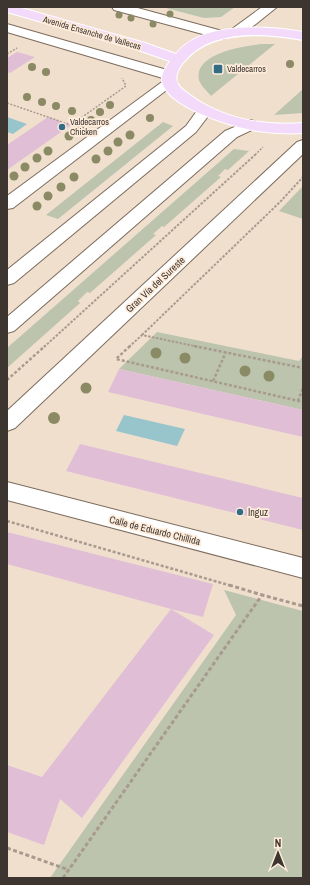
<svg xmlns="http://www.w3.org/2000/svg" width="310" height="885" font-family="'Archivo Narrow',sans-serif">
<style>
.green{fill:#bcc4ae}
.water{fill:#98c4cb}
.building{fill:#e0bfd6}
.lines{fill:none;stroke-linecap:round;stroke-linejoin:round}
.minor-casing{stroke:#7c6c5d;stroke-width:2}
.major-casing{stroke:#fff;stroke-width:2}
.path-far3{stroke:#a89a8e;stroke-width:1.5;stroke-dasharray:2 1.5;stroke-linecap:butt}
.path-far2{stroke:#a89a8e;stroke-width:2;stroke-dasharray:2.5 1.5;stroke-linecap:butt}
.path-far1{stroke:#a89a8e;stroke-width:2.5;stroke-dasharray:3 2;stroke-linecap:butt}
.path{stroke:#a89a8e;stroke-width:3;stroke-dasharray:4 2.5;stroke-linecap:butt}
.minor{fill:#fff;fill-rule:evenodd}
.major{fill:#f3d9fa;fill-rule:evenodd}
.tree{fill:#8a8a64}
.poi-dot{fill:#326d85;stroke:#feecdb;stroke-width:1.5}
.labels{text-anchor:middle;stroke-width:3.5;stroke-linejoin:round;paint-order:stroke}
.far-street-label{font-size:9px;fill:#3d352f;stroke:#feecdb}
.far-poi-label{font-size:9px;fill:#3d352f;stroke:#feecdb;text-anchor:start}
.street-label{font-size:10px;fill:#3d352f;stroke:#feecdb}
.poi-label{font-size:10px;fill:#3d352f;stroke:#feecdb;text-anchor:start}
</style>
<rect width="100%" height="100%" fill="#f1dfce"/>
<g class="green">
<polygon points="162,7 235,7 221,17 204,18"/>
<path d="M261 44H275L211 96C207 91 201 86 199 80 193 53 244 46 261 44Z"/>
<polygon points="303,89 303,113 274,115"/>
<polygon points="163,122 173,126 58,219 46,215"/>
<polygon points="234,149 249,151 228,170 225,169 218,176 221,177 164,227 162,226 153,234 156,235 90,293 87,292 78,301 80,303 7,368 7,348"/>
<polygon points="303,186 303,219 279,211"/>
<polygon points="157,332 299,361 303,356 303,410 119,369"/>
<polygon points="224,590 303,611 303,878 50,878 236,615"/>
</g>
<g class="water">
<polygon points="7,117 27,124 13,134 7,132"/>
<polygon points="124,415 185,429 177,446 116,431"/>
</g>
<g class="building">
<polygon points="17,52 35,57 10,73 7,72 7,58"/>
<polygon points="48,117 71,125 7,170 7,145"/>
<polygon points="119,369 303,410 303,437 108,392"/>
<polygon points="80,444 303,498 303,530 66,471"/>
<polygon points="7,532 213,584 203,617 171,609 214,635 82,818 60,799 44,845 7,832 7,765 42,777 171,609 7,564"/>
</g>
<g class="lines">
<g class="minor-casing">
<g id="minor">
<polygon points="112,7 134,7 226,32 228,35 226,38 221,39 114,10"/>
<polygon points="262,7 277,7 242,35 232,35 230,32 232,29"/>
<polygon points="7,24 174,72 176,75 173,78 177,82 13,208 7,209 7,196 166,79 7,32"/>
<polygon points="204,106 209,108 212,111 196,132 14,283 7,285 7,270 186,126 199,108"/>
<polygon points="251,120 256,122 259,125 256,128 237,137 14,331 7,333 7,317 225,131"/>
<polygon points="303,140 303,154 15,428 7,431 7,411 297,142"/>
<polygon points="7,482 303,558 303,578 7,500"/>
</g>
</g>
<g class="major-casing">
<path id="major" d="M7 7H18L145 43 176 54C201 21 267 26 303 32V40C265 33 210 28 183 63 179 68 175 75 177 82 179 88 186 92 190 95 223 119 263 126 303 123V133C287 134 272 133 257 131 234 127 167 108 162 81 161 74 166 67 170 61L135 49 7 12Z"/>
</g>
<g class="path-far3">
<polyline points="7,54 17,48"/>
<polyline points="7,103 71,125 126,86 122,78"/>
<polyline points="255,155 263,147"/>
</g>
<g class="path-far2">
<polyline points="142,335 280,202 303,177"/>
<polyline points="44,347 256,154"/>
<polyline points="129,347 142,335 199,347"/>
</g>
<g class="path-far1">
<polyline points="130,346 116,359 303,402"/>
<polyline points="194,346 303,368"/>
<polyline points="7,380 45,346"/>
<polyline points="213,381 226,352"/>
<polyline points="298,401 303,388"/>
<polyline points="7,521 232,586"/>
</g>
<g class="path">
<polyline points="229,585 262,595"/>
<polyline points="7,848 69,870"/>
<polyline points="63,878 262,595 303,606"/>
</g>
<use href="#minor" class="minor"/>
<use href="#major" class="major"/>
</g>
<g class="tree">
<circle cx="170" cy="14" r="3.5"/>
<circle cx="119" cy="15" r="3.5"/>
<circle cx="131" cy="18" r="3.5"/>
<circle cx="153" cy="24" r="3.5"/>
<circle cx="290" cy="64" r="4"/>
<circle cx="32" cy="67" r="4"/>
<circle cx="46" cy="72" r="4"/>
<circle cx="27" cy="97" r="4"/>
<circle cx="42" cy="102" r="4"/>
<circle cx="110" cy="105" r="4"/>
<circle cx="56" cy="106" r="4"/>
<circle cx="72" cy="111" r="4"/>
<circle cx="100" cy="112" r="4"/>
<circle cx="150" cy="118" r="4"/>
<circle cx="91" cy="120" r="4"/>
<circle cx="80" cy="128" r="4"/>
<circle cx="130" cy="135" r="4.5"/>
<circle cx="69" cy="136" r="4.5"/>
<circle cx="118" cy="142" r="4.5"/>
<circle cx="48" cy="151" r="4.5"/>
<circle cx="108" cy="151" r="4.5"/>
<circle cx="37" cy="158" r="4.5"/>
<circle cx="96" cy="159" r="4.5"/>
<circle cx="25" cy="167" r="4.5"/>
<circle cx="14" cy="176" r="4.5"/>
<circle cx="74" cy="177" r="4.5"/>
<circle cx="61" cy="187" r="4.5"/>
<circle cx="48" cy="196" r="4.5"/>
<circle cx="37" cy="206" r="4.5"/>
<circle cx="156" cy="353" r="5.5"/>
<circle cx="185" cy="358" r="5.5"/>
<circle cx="245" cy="371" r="5.5"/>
<circle cx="269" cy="376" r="5.5"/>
<circle cx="86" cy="388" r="5.5"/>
<circle cx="54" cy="418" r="6"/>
</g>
<g class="poi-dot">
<rect x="213" y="64" width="10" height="10" rx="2"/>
<circle cx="62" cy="127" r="4"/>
<circle cx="240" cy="512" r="4"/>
</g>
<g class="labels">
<g class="far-street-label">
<text transform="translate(92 33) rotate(16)" y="3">Avenida Ensanche de Vallecas</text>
</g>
<g class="far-poi-label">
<text x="227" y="72">Valdecarros</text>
<text x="70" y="125">Valdecarros<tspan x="70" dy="10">Chicken</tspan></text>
</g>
<g class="street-label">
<text transform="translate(155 284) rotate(-43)" y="4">Gran Vía del Sureste</text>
<text transform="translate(155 530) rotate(14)" y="4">Calle de Eduardo Chillida</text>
</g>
<g class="poi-label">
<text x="248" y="516">Inguz</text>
</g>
</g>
<rect width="310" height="885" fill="none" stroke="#3d352f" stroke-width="16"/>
<g transform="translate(278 853)" stroke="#feecdb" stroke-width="3" paint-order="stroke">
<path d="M0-3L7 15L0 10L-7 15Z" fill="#3d352f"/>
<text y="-6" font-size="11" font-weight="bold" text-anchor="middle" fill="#3d352f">N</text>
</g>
</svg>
